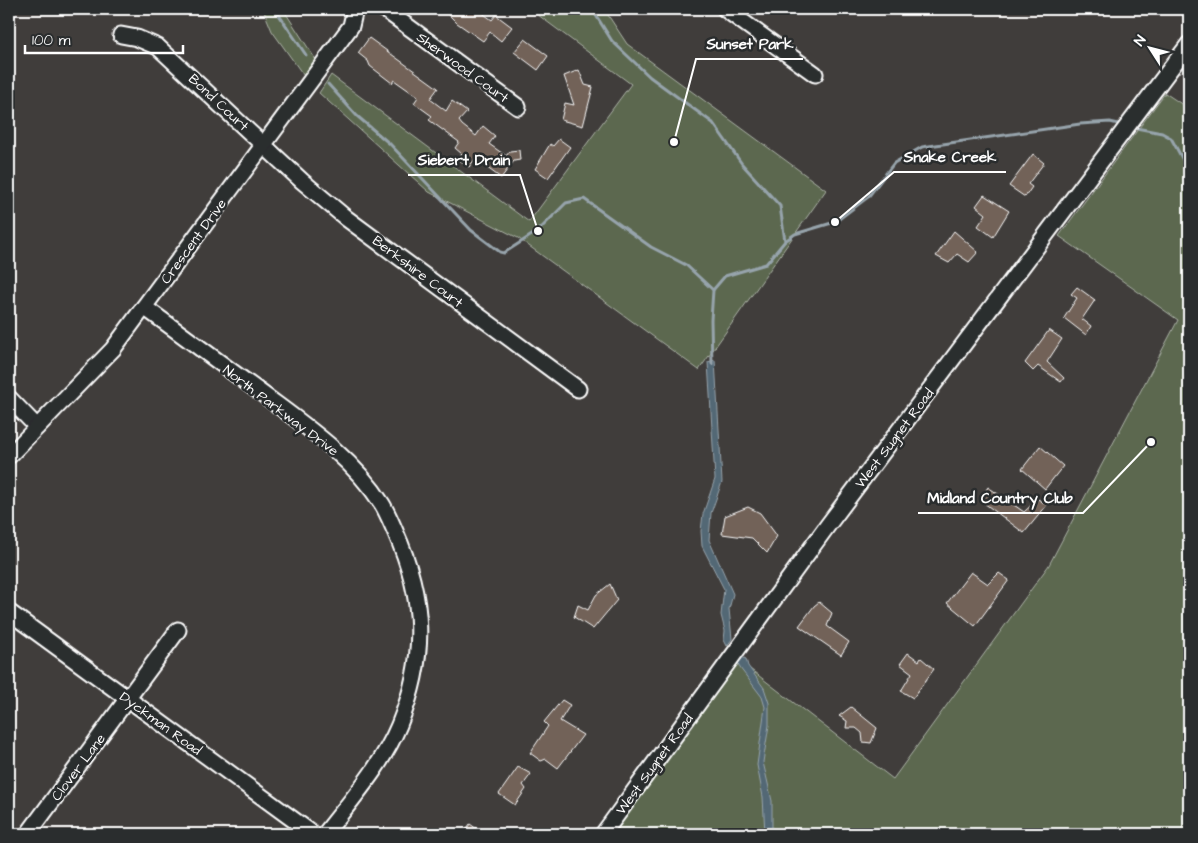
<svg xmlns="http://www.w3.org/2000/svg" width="1198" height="843" font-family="'Architects Daughter',sans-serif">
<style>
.green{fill:#5b6850;stroke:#adb4a8}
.water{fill:#526775;stroke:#97a4ac}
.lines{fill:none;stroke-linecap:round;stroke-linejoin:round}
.stream{stroke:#97a4ac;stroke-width:3}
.building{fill:#726258;stroke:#fff}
.minor-casing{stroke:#fff;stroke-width:19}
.minor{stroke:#2a2d2e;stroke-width:15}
.labels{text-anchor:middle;stroke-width:5;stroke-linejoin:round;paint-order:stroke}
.street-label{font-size:14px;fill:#fff;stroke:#2a2d2e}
.leader{fill:none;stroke:#fff;stroke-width:2}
.callout-dot{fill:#fff;stroke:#2a2d2e;stroke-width:2}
.callout-label{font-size:15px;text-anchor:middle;font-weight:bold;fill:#fff;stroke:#2a2d2e;stroke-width:5;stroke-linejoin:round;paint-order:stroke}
</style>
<rect width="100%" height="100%" fill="#403d3b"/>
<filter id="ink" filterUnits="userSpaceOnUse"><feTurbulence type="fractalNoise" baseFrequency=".02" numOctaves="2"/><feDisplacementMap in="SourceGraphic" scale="10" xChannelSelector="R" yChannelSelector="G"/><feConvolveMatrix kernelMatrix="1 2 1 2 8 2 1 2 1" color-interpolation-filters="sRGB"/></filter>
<g filter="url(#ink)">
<g class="green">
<polygon points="263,9 283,9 316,60 304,76 272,31"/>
<polygon points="530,9 604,9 627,44 826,190 699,370 518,238 429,192 319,93 331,75 529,222 631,84"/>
<polygon points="1165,93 1189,109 1189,834 610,834 737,659 893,779 1049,565 1178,320 1059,236"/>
</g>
<g class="water">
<polygon points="715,360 722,482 711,513 709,540 733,594 729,609 732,639 727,646 724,640 725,631 721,615 724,589 702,546 701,531 703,514 715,479 708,362"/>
<polygon points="742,657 746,659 748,666 764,688 769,703 769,725 763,762 772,801 772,834 765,834 763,797 757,765 765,707 762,697 740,668 738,663"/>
</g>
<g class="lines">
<g class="stream">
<polyline points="275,9 306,55"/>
<polyline points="592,9 612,41 650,77 713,123 742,164 780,206 785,241"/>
<polyline points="328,84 357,116 390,144 471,230 500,252 504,253 538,231 566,203 584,199 651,247 686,265 713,290"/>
<polyline points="1131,127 1162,133 1171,138 1189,171"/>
<polyline points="712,364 711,320 713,290 725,276 766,264 785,241 795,234 835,222 868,197 894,163 922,147 1080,124 1110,122 1123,125"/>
</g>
</g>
<g class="building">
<polygon points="443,9 477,9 492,20 496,15 512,27 501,41 490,32 483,41 457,23"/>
<polygon points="369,38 438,88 430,99 446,111 452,101 467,112 459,121 462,125 476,136 483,126 495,136 489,144 506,156 510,151 519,150 520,160 514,161 501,178 475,159 469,167 458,159 462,154 455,148 459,142 429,120 432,116 414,103 418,97 394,80 392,83 370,66 368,61 358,53"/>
<polygon points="525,39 548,56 538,70 514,52"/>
<polygon points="579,70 585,85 593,87 583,126 561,120 565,103 574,105 564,76"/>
<polygon points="559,139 570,147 548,178 535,169 550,144 553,146"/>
<polygon points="1033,154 1044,163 1028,184 1032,187 1025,197 1009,186"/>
<polygon points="984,195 1009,211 993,237 978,226 986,214 976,206"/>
<polygon points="954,231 978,252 969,262 957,254 949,263 936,256"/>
<polygon points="1077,287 1095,300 1082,319 1091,326 1086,335 1064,318 1077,298 1071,294"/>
<polygon points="1049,330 1062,339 1047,362 1064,378 1061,382 1038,366 1033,371 1025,363"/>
<polygon points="1040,446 1063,466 1045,489 1022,469"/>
<polygon points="988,487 1024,512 1038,499 1047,505 1024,533 980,500"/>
<polygon points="748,507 760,513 777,536 767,553 752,538 722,534 725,516"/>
<polygon points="971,572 988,584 999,573 1009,580 975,626 947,603"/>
<polygon points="610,584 617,600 593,629 574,617 578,605 588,610 596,595"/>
<polygon points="819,602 832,613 827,626 849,642 841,655 799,626 814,606"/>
<polygon points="908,653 919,661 921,658 934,669 913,698 901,691 912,673 900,664"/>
<polygon points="562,700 570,705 560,721 583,735 558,768 546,759 541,761 530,753 548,726 544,722"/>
<polygon points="851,707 877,728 871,743 863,742 862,733 856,728 846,728 847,721 839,716"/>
<polygon points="518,767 531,774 523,785 526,789 515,805 499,794"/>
<polygon points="470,824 484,834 463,834"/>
</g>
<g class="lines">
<g class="minor-casing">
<g id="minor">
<polyline points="384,9 518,107"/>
<polyline points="725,9 815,74"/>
<polyline points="121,35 137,38 158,47 302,181 346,218 578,389"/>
<path d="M144 307C183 335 221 364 260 392 304 425 352 457 382 504 387 512 391 522 395 531 425 598 427 657 399 725 382 766 351 800 325 834"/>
<polyline points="9,398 37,427"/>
<polyline points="9,456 113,349 351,26 355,9"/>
<polyline points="9,612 313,834"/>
<polyline points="28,834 178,630"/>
<polyline points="603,834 828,525 1189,44"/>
</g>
</g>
<use href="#minor" class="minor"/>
</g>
</g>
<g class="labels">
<g class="street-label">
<text transform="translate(463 67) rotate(36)" y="5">Sherwood Court</text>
<text transform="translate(219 102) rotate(43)" y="5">Bond Court</text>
<text transform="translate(193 241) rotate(-54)" y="5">Crescent Drive</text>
<text transform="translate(418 271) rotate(37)" y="5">Berkshire Court</text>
<text transform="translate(281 410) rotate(37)" y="5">North Parkway Drive</text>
<text transform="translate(894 438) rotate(-53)" y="5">West Sugnet Road</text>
<text transform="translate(161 723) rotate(36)" y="5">Dyckman Road</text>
<text transform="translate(654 764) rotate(-54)" y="5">West Sugnet Road</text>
<text transform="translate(78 767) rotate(-53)" y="5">Clover Lane</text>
</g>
</g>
<path class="leader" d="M674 142L696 59H803M835 222L894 172H1006M538 231L520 175H408M1151 442L1083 513H918"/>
<g class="callout-dot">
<circle cx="674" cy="142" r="5"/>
<circle cx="835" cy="222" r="5"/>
<circle cx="538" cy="231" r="5"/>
<circle cx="1151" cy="442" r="5"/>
</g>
<g class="callout-label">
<text x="750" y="49">Sunset Park</text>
<text x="950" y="162">Snake Creek</text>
<text x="464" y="165">Siebert Drain</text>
<text x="1000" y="503">Midland Country Club</text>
</g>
<rect width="1198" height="843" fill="none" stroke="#2a2d2e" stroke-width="30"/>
<rect x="15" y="15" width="1168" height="813" fill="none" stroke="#fff" stroke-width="2" filter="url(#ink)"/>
<g transform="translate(1150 48) rotate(306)" stroke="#2a2d2e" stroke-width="4" paint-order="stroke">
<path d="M0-4L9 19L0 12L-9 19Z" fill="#ffffff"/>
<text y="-8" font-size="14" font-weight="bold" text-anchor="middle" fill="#ffffff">N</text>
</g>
<path d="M25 45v8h158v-8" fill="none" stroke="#ffffff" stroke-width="2.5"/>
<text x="32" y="45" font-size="15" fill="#ffffff" stroke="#2a2d2e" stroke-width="4" paint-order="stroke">100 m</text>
</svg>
